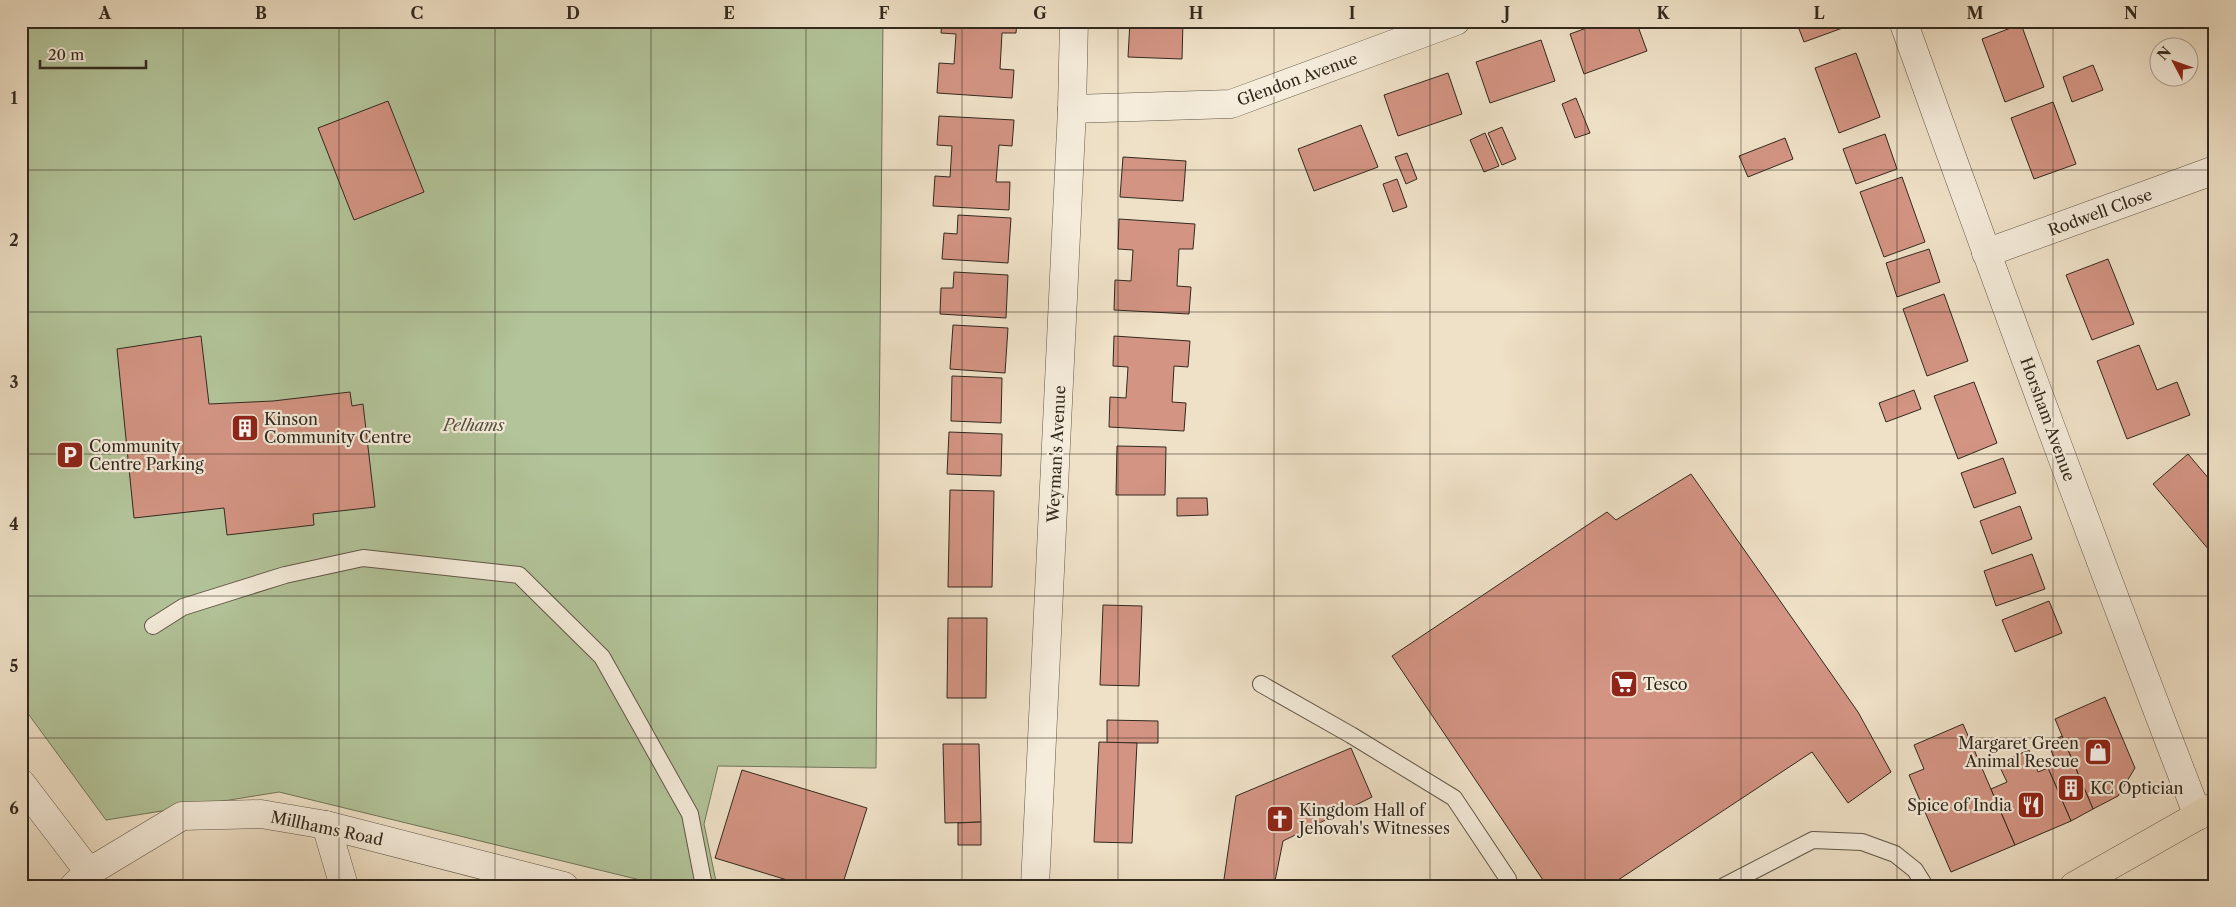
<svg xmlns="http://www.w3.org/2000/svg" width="2236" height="907" font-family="'Libre Caslon Text',serif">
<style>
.green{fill:#b3c49a;stroke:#72765c}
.building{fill:#d39483;stroke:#32291e}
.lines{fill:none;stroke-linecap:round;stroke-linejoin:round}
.lane-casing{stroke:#615748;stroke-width:18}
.street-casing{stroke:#615748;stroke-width:29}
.primary-casing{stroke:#32291e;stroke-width:29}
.lane{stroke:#f5ecdb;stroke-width:16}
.street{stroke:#f5ecdb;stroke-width:28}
.primary{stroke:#efe1c7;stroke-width:28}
.grid{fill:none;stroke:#32291e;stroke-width:1;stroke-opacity:0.55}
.labels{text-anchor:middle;stroke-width:4.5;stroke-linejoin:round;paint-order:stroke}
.street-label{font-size:16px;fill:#32291e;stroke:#f5ecdb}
.poi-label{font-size:16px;fill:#32291e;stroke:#f5ecdb;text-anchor:start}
.park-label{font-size:16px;font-style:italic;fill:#52503d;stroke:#f5ecdb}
.neatline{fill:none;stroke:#32291e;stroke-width:2}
.grid-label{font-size:16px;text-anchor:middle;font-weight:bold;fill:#32291e}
</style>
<rect width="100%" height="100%" fill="#efe1c7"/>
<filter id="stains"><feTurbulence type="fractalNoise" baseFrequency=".004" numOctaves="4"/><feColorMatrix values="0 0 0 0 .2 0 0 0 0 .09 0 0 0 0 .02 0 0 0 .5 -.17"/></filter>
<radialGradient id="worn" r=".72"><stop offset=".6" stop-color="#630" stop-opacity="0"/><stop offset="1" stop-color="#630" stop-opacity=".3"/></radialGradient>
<polygon class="green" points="21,21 883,21 876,768 718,766 704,824 717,886 665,886 279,792 106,820 21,704"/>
<g class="building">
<polygon points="942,21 1017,21 1016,33 1002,33 1000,69 1014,70 1012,98 937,93 939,63 954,64 956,34 941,33"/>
<polygon points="1130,21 1183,21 1182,59 1128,57"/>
<polygon points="1606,21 1636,21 1647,51 1584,74 1570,34"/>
<polygon points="1796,21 1846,21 1848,26 1804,42"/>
<polygon points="2021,24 2044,87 2005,102 1982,39"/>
<polygon points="1541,40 1555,81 1490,103 1476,62"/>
<polygon points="1856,53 1880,117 1839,133 1815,68"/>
<polygon points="2093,65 2103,90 2072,102 2063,77"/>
<polygon points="1448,73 1462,114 1398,136 1384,95"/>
<polygon points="1576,98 1590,133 1575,138 1562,104"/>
<polygon points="388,101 424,192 354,220 318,128"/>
<polygon points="2053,102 2076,164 2034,179 2011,118"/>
<polygon points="939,116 1014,120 1012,146 999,145 996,182 1010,182 1009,210 933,206 935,176 950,177 952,146 937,145"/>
<polygon points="1361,125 1378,167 1314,191 1298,149"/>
<polygon points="1502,127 1516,159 1502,165 1488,133"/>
<polygon points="1485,133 1499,166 1484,172 1470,140"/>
<polygon points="1885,134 1897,169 1856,184 1843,149"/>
<polygon points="1785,138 1793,159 1748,177 1739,156"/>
<polygon points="1407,153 1417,179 1406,184 1395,157"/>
<polygon points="1123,157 1186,161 1183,201 1120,197"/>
<polygon points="1902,177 1925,242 1884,257 1860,192"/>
<polygon points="1397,179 1407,207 1393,212 1383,184"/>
<polygon points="958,215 1011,218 1008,263 942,259 944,233 957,234"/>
<polygon points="1119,219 1195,224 1193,249 1179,249 1177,286 1191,287 1189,314 1114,310 1115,280 1131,281 1133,250 1118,249"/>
<polygon points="1929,249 1940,282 1897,297 1886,263"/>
<polygon points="2108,259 2134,324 2092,340 2066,275"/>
<polygon points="954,272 1008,275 1006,318 940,314 941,288 953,288"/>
<polygon points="1944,294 1968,361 1927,376 1903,309"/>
<polygon points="953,325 1008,328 1005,373 950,369"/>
<polygon points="201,336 209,404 273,401 350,392 352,406 363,404 375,507 313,514 314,525 227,535 224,508 134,518 117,349"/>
<polygon points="1114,336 1190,341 1188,367 1174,366 1172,402 1186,403 1184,431 1109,427 1110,397 1126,398 1128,367 1113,366"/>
<polygon points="2139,345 2157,390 2177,382 2190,415 2127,439 2097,361"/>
<polygon points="952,376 1002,378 1001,423 951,421"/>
<polygon points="1974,382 1997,443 1958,459 1934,396"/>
<polygon points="1914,390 1921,409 1886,422 1879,403"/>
<polygon points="949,432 1002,434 1001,476 947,474"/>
<polygon points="1117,446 1166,447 1165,495 1116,495"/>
<polygon points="2188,454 2215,486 2215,557 2153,484"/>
<polygon points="2003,458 2016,493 1974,508 1961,473"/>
<polygon points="1691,474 1858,712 1891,772 1848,803 1812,752 1609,886 1547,886 1392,656 1607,512 1616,520"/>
<polygon points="950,490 994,491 992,587 948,587"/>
<polygon points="1177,498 1207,498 1208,515 1177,516"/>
<polygon points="2020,506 2032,539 1992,554 1980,521"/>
<polygon points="2032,554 2045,589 1996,606 1984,571"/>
<polygon points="2049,601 2062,633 2015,652 2002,620"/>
<polygon points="1103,605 1142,606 1139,686 1100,685"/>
<polygon points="948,618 987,618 986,698 947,698"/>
<polygon points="2105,697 2135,768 2118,796 2093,809 2055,719"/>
<polygon points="1107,720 1158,721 1158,743 1107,743"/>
<polygon points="1963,724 2015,845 1951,872 1909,775 1924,769 1914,745"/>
<polygon points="2062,736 2093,809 2071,821 2048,768 2057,765 2048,743"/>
<polygon points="1099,742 1137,743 1132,843 1094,842"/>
<polygon points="943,744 979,744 981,822 945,823"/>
<polygon points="1351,748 1372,797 1283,841 1274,886 1223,886 1236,796"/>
<polygon points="2029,750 2038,772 2048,768 2071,821 2015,845 1991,789 2007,782 1998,763"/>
<polygon points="742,770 867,808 842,886 807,886 715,858"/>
<polygon points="981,822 981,845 958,845 958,823"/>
</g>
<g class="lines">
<g class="lane-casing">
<g id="lane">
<polyline points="153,626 183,607 285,575 363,558 519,575 602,657 690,814 704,886"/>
<polyline points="1261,684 1351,735 1454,798 1508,879 1509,886"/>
<polyline points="1724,886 1813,840 1862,842 1895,854 1915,870 1925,886"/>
</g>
</g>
<g class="street-casing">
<g id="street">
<path d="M1903 21C1998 287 2096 552 2198 816"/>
<polyline points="1072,109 1231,104 1456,21"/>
<polyline points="1986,253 2215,170"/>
<polyline points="21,783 89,872"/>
<polyline points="326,825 344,886"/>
<polyline points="74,886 89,872 182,816 261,814 326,825 564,886"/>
<polyline points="1035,886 1072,109 1074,21"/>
</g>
</g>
<g class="primary-casing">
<polyline id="primary" points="2074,886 2215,806"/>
</g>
<use href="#lane" class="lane"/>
<use href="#street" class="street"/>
<use href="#primary" class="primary"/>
</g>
<path class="grid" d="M183 21V886M339 21V886M495 21V886M651 21V886M806 21V886M962 21V886M1118 21V886M1274 21V886M1430 21V886M1585 21V886M1741 21V886M1897 21V886M2053 21V886M21 170H2215M21 312H2215M21 454H2215M21 596H2215M21 738H2215"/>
<defs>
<g id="building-square" transform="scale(1.4375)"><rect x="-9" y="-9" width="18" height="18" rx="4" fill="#8f2418" stroke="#f5ecdb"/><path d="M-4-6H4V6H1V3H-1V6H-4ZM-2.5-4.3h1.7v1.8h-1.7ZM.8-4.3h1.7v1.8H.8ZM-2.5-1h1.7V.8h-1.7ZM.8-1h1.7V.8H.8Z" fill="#fff"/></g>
<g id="parking-square" transform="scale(1.4375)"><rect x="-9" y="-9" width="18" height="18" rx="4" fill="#8f2418" stroke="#f5ecdb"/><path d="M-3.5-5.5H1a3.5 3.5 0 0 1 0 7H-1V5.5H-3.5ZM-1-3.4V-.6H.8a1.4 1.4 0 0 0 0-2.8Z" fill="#fff"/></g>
<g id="supermarket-square" transform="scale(1.4375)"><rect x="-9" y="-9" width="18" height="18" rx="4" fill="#8f2418" stroke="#f5ecdb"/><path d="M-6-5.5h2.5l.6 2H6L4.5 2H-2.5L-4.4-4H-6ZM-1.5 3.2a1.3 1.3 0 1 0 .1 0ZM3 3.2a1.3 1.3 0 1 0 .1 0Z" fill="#fff"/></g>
<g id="shop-square" transform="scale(1.4375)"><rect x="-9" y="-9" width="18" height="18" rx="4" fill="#8f2418" stroke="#f5ecdb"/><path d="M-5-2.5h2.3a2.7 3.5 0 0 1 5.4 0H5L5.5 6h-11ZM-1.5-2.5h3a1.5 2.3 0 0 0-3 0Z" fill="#fff"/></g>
<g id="restaurant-square" transform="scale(1.4375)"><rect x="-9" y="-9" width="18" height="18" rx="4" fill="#8f2418" stroke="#f5ecdb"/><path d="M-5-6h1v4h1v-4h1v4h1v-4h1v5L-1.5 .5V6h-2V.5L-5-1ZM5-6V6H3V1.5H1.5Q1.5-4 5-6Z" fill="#fff"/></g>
<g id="church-square" transform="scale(1.4375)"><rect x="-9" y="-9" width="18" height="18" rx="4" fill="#8f2418" stroke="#f5ecdb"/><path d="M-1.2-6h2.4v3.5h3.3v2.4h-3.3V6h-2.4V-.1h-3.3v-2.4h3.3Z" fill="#fff"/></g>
</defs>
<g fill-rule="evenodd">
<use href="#building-square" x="245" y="428"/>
<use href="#parking-square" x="70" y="455"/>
<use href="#supermarket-square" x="1624" y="684"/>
<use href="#shop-square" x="2098" y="752"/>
<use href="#building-square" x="2071" y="788"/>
<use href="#restaurant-square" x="2031" y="805"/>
<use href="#church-square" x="1280" y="819"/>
</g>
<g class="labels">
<g class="street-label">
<text transform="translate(1297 79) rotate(-20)" y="6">Glendon Avenue</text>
<text transform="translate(2100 212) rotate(-20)" y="6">Rodwell Close</text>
<text transform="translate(2048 419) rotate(70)" y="6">Horsham Avenue</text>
<text transform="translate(1056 454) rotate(-87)" y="6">Weyman's Avenue</text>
<text transform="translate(327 828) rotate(12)" y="6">Millhams Road</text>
</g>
<g class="poi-label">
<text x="264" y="425">Kinson<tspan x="264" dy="18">Community Centre</tspan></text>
<text x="89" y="452">Community<tspan x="89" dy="18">Centre Parking</tspan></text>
<text x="1643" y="690">Tesco</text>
<text x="2079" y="749" text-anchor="end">Margaret Green<tspan x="2079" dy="18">Animal Rescue</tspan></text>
<text x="2090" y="794">KC Optician</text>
<text x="2012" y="811" text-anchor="end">Spice of India</text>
<text x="1299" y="816">Kingdom Hall of<tspan x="1299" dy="18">Jehovah's Witnesses</tspan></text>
</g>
<g class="park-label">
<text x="474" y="431">Pelhams</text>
</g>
</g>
<rect width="2236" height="907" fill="none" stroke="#efe1c7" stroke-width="55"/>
<g transform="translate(2174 62) rotate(311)"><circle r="24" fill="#f5ecdb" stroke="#a79e8f"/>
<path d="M0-4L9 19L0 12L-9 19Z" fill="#8f2418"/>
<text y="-8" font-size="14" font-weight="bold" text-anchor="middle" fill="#32291e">N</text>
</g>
<path d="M40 60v8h106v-8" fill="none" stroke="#32291e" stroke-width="2.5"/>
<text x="48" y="60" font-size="15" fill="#32291e" stroke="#f5ecdb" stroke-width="4" paint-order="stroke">20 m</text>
<rect x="28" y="28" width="2180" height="852" class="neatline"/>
<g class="grid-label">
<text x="105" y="19">A</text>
<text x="261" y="19">B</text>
<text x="417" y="19">C</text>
<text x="573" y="19">D</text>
<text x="729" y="19">E</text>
<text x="884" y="19">F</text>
<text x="1040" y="19">G</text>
<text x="1196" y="19">H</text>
<text x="1352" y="19">I</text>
<text x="1507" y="19">J</text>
<text x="1663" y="19">K</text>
<text x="1819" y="19">L</text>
<text x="1975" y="19">M</text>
<text x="2131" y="19">N</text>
<text x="14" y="104">1</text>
<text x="14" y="246">2</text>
<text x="14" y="388">3</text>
<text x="14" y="530">4</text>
<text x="14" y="672">5</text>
<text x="14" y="814">6</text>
</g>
<rect width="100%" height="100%" filter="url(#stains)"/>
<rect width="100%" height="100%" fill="url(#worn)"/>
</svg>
